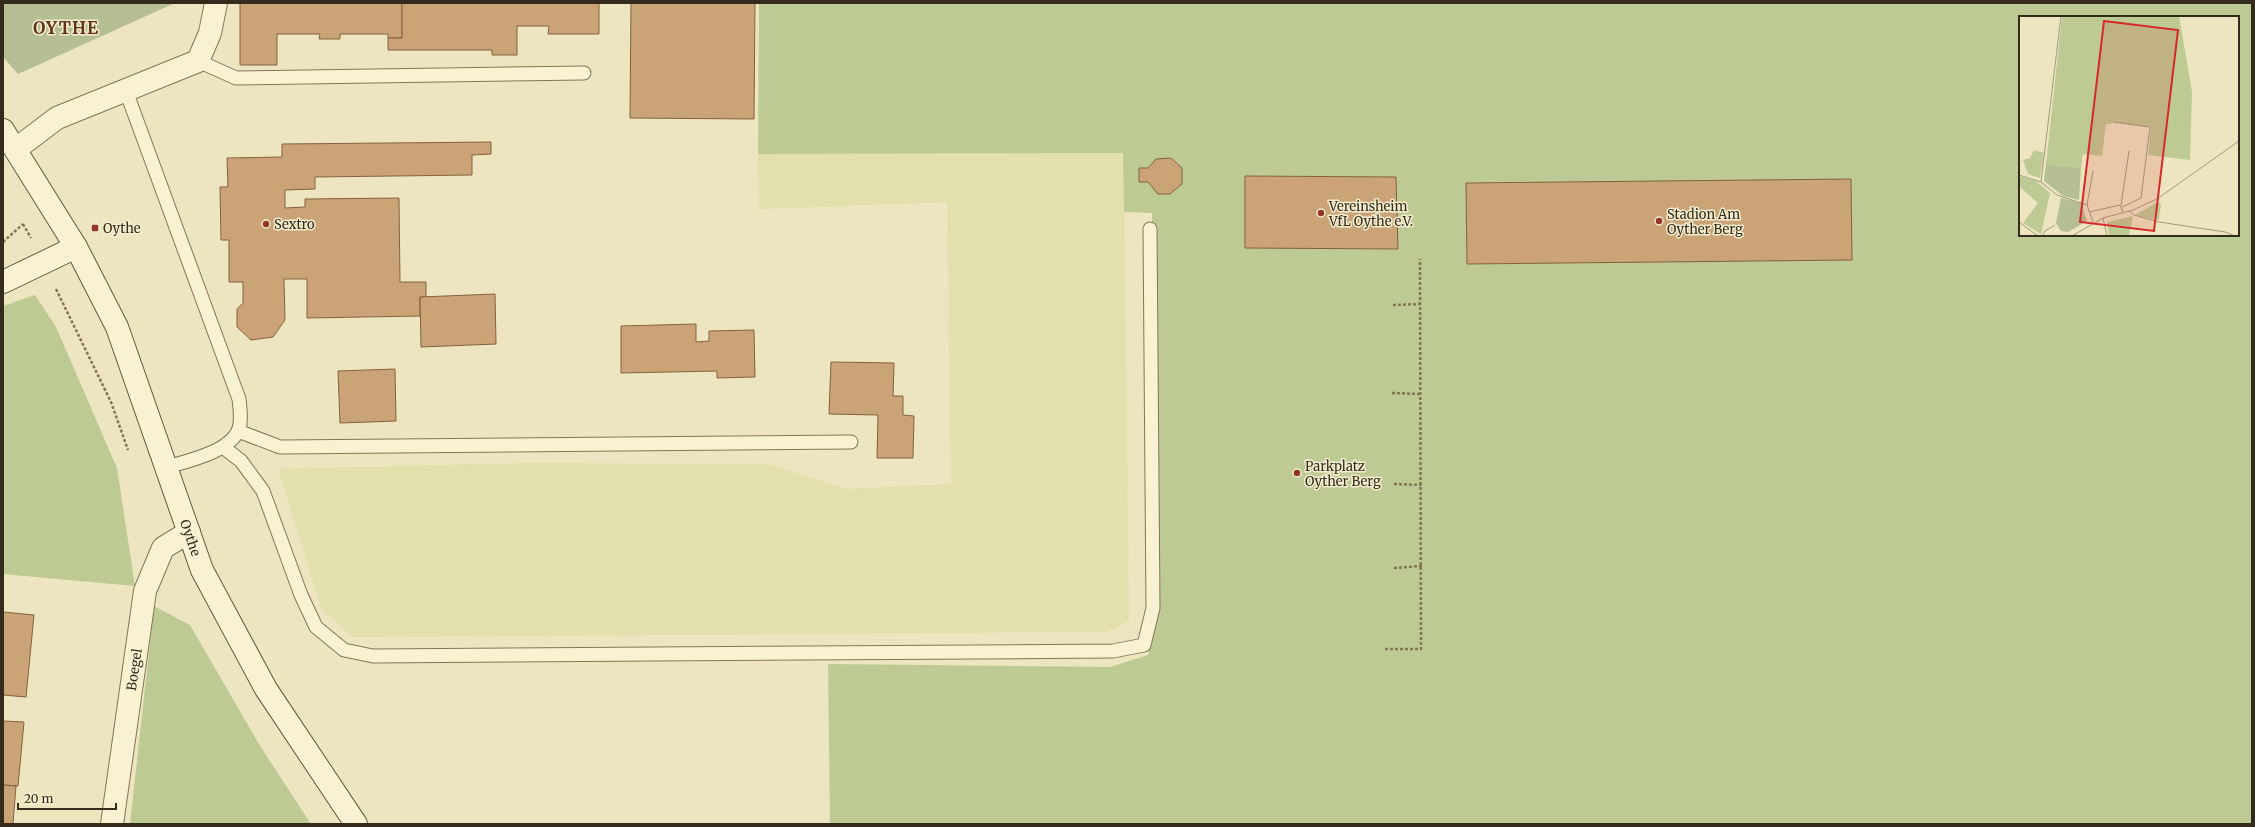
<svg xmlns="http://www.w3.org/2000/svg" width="2255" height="827" font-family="Merriweather,serif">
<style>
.farmland{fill:#e2e0ad}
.green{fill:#beca94;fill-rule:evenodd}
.cemetery{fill:#b5bf93}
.building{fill:#caa376;stroke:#84623f}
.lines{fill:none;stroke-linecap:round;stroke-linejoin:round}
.lane-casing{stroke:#857558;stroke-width:15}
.street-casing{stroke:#857558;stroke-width:24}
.secondary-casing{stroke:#67563c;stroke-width:24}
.path{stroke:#857558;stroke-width:2.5;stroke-dasharray:3 2;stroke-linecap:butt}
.lane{stroke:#f8f1d2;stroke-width:13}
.street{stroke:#f8f1d2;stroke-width:22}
.secondary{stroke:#f8f1d2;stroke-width:22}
.poi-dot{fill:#933529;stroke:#f4eecf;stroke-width:1.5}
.labels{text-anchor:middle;stroke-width:3;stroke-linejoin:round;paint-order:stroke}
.poi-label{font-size:13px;fill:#352b1c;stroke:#f4eecf;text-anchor:start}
.street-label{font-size:13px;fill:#352b1c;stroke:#f4eecf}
.district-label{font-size:17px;font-weight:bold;letter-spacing:1px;fill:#61331d;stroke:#f4eecf}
.inset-road{fill:none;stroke:#a39a7e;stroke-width:1}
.view{fill:#d62828;fill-opacity:0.15;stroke:#d62828;stroke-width:2}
.inset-edge{fill:none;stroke:#352b1c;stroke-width:2}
</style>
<rect width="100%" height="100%" fill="#ede4c0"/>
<polygon class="farmland" points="1124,153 1129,621 1106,632 353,637 322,610 278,469 532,463 767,464 847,489 951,484 947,202 759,209 758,154"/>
<g class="green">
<path d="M759 3H2252V824H830L828 664 1110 667 1148 655 1158 612 1152 213 1124 212 1123 153 758 154ZM2020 17H2238V235H2020Z"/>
<polygon points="35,295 56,327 117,468 135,586 3,574 3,306"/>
<polygon points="154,606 190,625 260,746 311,824 130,824"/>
</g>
<polygon class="cemetery" points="3,3 175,3 18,74 3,57"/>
<g class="building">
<polygon points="240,3 402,3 402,38 388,38 388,34 340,34 340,39 319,39 320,34 277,34 277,65 240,65"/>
<polygon points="402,3 599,3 599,34 548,34 549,26 517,26 517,55 492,55 492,50 388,50 388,38 402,38"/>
<polygon points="631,3 755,3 754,119 630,118"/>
<polygon points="491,142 491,154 472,155 472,175 315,177 315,189 285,190 285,208 305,207 305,199 399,198 400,282 426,282 426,297 420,297 420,316 307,318 307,279 284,279 285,320 273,337 251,340 237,327 237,309 243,303 243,282 229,282 229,240 221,240 220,187 228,187 227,158 282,157 282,144"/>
<polygon points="1171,158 1182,168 1182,184 1170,194 1158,194 1148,182 1139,182 1139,168 1148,168 1156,159"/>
<polygon points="1245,176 1396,177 1398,249 1245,248"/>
<polygon points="1851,179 1852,260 1467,264 1466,183"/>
<polygon points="495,294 496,344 421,347 420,297"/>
<polygon points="696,324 696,342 709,341 709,331 754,330 755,377 717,378 717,371 621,373 621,326"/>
<polygon points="831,362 894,363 893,396 903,396 903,415 914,416 913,458 877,458 878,415 829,414"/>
<polygon points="395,369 396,421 340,423 338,371"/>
<polygon points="3,612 34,615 26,697 3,695"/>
<polygon points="3,721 24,722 18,786 3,785"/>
<polygon points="3,785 16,786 13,823 15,824 3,824"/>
</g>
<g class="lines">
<g class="lane-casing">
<g id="lane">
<polyline points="198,61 236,78 584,73"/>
<path d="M126 91 239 399C240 409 242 419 239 429 230 452 188 461 167 467"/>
<polyline points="238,431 280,447 851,442"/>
<polyline points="223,447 241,461 263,491 301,595 316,627 344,650 373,656 1113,651 1144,645 1153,608 1150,229"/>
</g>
</g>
<g class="street-casing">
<g id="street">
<polyline points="16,149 57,118 198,61 210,33 216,3"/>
<path id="s1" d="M112 824 145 591 163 548 189 532"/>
</g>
</g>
<g class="secondary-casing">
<g id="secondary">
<path id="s2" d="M3 130 76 247 117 327 202 570 266 689 356 824"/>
<polyline points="3,282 76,247"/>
</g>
</g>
<g class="path">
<polyline points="23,224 31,238"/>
<polyline points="3,242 23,224"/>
<polyline points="56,289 111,402 128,450"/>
<polyline points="1393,305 1420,304"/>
<polyline points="1392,393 1420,394"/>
<polyline points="1394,484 1421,485"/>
<polyline points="1394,568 1422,566"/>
<polyline points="1385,649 1421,649 1420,259"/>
</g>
<use href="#lane" class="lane"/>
<use href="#street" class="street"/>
<use href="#secondary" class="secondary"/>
</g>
<g class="poi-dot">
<circle cx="1321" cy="213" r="4"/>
<circle cx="1659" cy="221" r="4"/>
<circle cx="266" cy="224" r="4"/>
<rect x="91" y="224" width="8" height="8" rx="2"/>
<circle cx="1297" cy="473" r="4"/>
</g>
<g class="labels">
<g class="poi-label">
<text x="1329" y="211">Vereinsheim<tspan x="1329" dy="15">VfL Oythe e.V.</tspan></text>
<text x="1667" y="219">Stadion Am<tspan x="1667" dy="15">Oyther Berg</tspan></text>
<text x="274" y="229">Sextro</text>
<text x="103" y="233">Oythe</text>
<text x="1305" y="471">Parkplatz<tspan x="1305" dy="15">Oyther Berg</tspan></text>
</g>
<g class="street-label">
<text dy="5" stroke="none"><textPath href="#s2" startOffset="451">Oythe</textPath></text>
<text dy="5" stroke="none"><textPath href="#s1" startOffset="156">Boegel</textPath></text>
</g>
<g class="district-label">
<text x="66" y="34">OYTHE</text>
</g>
</g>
<g transform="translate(2019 16)">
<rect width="220" height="220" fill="#ede4c0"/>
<path d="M43 0H160L173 76 171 144 129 139 132 111 93 106 92 108H87L83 140 64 138 62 152 27 148ZM15 134 25 137 21 162 9 158 4 144 11 142ZM0 160 17 165 31 177 22 218 4 207 19 187 0 170ZM139 186 142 188 140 204 116 199ZM114 200 110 220H90L88 206Z" fill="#beca94"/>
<path d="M27 148 62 152 60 184 44 180 25 165ZM42 182 62 187 68 205 49 216 42 215 37 207Z" fill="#b5bf93"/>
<path class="inset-road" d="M94 106 131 111 122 182 103 191M0 159 22 166 38 179 68 189 74 206M22 166 42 0M68 189 74 155M102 189 110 135M110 195 115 199 140 206 206 216 216 220M70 196 101 189 104 196M84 202 88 220M0 206 19 220M23 220 26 215 36 209M53 220 84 202 114 194 138 183 220 125"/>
<path class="view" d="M85 5 159 14 135 215 61 206Z"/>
<rect width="220" height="220" class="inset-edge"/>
</g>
<rect width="2255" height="827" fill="none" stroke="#352b1c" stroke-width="8"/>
<path d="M18 803v6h98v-6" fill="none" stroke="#352b1c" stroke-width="2"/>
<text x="24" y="803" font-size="12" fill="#352b1c" stroke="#f4eecf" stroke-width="3" paint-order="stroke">20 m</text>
</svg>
